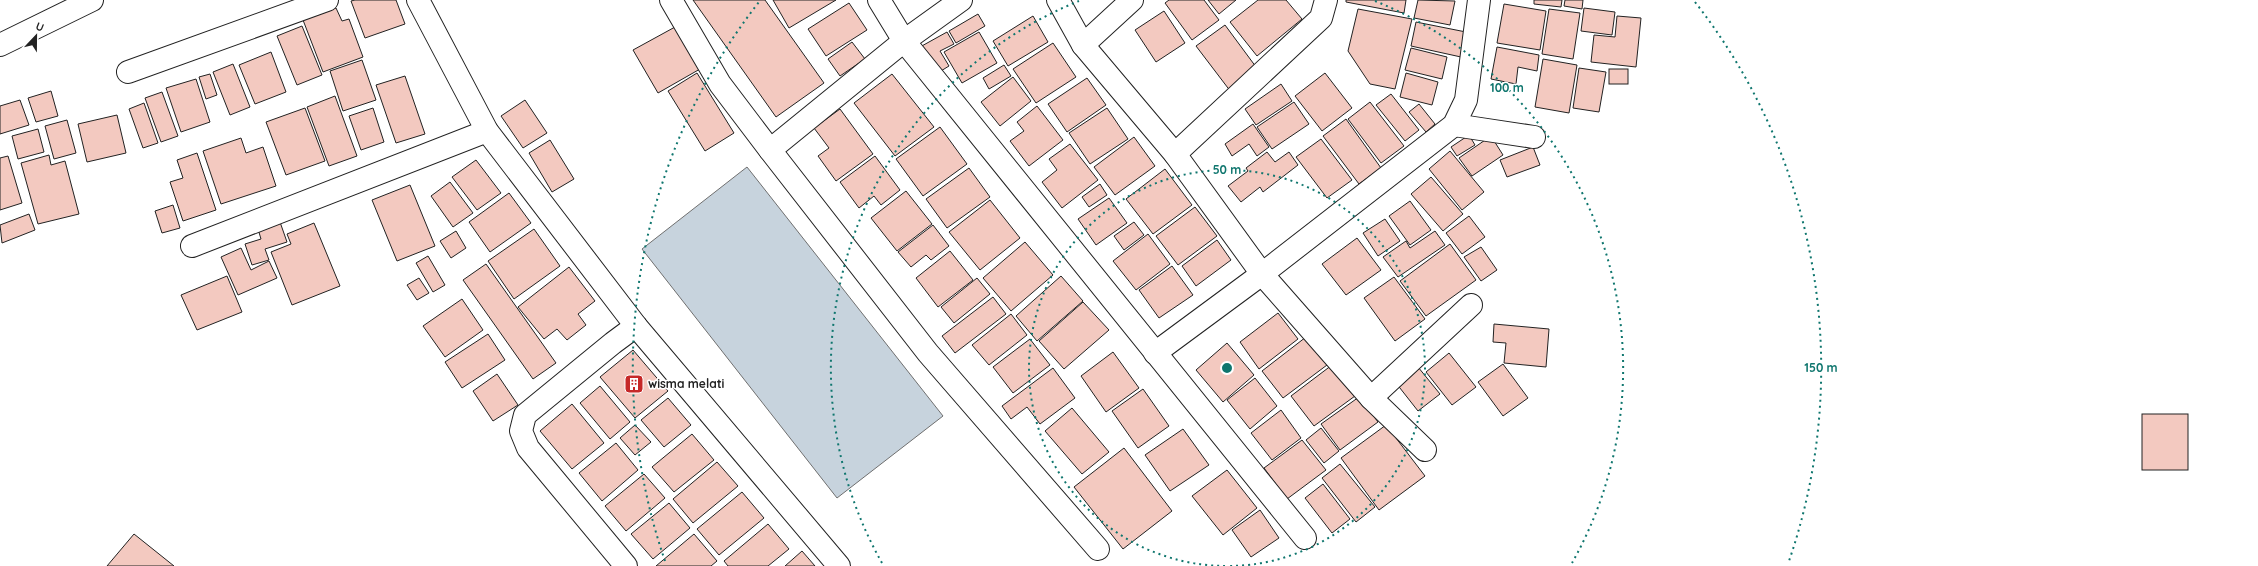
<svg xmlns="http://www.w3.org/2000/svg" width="2258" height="566" font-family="Quicksand,sans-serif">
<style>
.water{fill:#c7d3dd;stroke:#6f6f6f}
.building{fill:#f3c9c0;stroke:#222}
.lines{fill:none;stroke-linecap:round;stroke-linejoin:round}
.minor-casing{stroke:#222;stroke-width:24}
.minor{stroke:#fff;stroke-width:22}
.ring{fill:none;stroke:#0f766e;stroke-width:2;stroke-dasharray:2 4}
.labels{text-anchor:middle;stroke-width:3;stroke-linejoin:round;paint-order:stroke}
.poi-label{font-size:12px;font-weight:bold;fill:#222;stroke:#fff;text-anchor:start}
.centre{fill:#0f766e;stroke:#fff;stroke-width:2}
.ring-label{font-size:12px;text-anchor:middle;font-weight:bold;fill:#0f766e;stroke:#fff;stroke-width:3;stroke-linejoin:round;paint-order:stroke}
</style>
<rect width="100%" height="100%" fill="#fff"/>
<polygon class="water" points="747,167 943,416 837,498 642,249"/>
<g class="building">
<polygon points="355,0 396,0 405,24 365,38 351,1"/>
<polygon points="693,0 765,0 824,83 776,117"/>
<polygon points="773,0 836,0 789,28"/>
<polygon points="1169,0 1204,0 1219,20 1192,40 1165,3"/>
<polygon points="1208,0 1236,0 1219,14"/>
<polygon points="1258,0 1286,0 1302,19 1257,56 1230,22"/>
<polygon points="1346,0 1406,0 1404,13 1346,2"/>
<polygon points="1418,0 1455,1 1450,25 1414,18"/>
<polygon points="1534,0 1562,0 1561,7 1534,4"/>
<polygon points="1565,0 1583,0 1582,9 1564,6"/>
<polygon points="849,3 867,30 826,56 808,29"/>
<polygon points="1504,4 1546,11 1540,50 1497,43"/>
<polygon points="336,8 342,21 349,19 363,57 323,72 303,20"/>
<polygon points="1584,8 1615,12 1612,35 1581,31"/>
<polygon points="1358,9 1412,19 1395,89 1370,84 1348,51"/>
<polygon points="1549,9 1580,13 1573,59 1542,54"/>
<polygon points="1164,11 1185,43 1156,62 1135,30"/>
<polygon points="978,14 985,26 956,43 949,31"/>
<polygon points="1033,16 1048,42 1008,66 993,41"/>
<polygon points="1617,16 1641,18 1636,67 1591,62 1594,35 1615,37"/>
<polygon points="1416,22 1466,32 1461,57 1411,46"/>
<polygon points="1225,25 1259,71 1231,92 1196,46"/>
<polygon points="302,26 322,75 297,85 277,36"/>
<polygon points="675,27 700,69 658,93 633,50"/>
<polygon points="947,32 954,44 940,51 949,66 936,74 920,47"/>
<polygon points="979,32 997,63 962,83 944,52"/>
<polygon points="852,42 865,59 840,76 828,59"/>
<polygon points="1053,43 1076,77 1036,103 1013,69"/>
<polygon points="1497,47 1539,55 1537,71 1518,67 1516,84 1491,79"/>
<polygon points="1411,48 1447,57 1442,79 1405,70"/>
<polygon points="271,52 286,92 255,104 239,65"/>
<polygon points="1543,59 1577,65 1569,113 1535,107"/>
<polygon points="362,60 376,100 343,111 330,71"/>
<polygon points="233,64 250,107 230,115 213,72"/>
<polygon points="1004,65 1011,76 989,89 983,78"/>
<polygon points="1579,68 1606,72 1599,112 1573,108"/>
<rect x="1609" y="69" width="19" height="15"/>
<polygon points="697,73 734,133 705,151 668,91"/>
<polygon points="1325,73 1352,108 1322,131 1295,96"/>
<polygon points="1406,73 1438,82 1432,105 1400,97"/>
<polygon points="210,74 217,95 206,99 199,77"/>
<polygon points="892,74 934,127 895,156 854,103"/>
<polygon points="405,76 425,134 396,143 376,85"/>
<polygon points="1013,77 1031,101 1000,126 981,102"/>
<polygon points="1087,78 1106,105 1067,132 1048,104"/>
<polygon points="196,79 210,122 181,132 166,88"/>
<polygon points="1281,84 1292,101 1256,125 1245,109"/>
<polygon points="51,91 58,116 36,122 28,98"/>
<polygon points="162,92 178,136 161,142 145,98"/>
<polygon points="1391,94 1419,130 1405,141 1376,105"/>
<polygon points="335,96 357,156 329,166 307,107"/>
<polygon points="20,100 29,125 0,134 0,106"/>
<polygon points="525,100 547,133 523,148 501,116"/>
<polygon points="1294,102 1309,124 1272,149 1257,127"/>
<polygon points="1370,102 1404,146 1381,163 1348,119"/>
<polygon points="144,103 158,143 143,148 129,109"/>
<polygon points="1419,104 1435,124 1426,132 1409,112"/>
<polygon points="1037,106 1063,140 1029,166 1010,141 1024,131 1017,122"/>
<polygon points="305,108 325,161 286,175 266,122"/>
<polygon points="373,108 384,142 361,150 349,116"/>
<polygon points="1107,108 1128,139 1090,164 1069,133"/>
<polygon points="840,109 873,154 836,181 818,156 829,148 814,128"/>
<polygon points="117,115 126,153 87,162 78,124"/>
<polygon points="1346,119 1381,168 1359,184 1323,136"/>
<polygon points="67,120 76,153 54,159 45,126"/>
<polygon points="1253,124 1269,147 1257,156 1249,144 1232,156 1225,144"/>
<polygon points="940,127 967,164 923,196 896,159"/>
<polygon points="38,129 44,152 18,159 12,136"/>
<polygon points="1469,135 1475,145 1457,156 1451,147"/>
<polygon points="1491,136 1503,155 1472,176 1459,158"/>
<polygon points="1134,137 1155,166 1115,195 1094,167"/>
<polygon points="241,138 246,153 263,147 276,186 221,204 203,151"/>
<polygon points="1321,139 1352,180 1327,198 1296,157"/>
<polygon points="550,140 574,179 552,192 529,153"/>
<polygon points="1070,144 1098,180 1062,208 1042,182 1057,170 1049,159"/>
<polygon points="1533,147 1540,165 1507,177 1500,160"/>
<polygon points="1450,151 1484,192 1462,210 1429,169"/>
<polygon points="1267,152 1275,162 1289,152 1298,165 1263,192 1260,187 1241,202 1228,186 1248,171 1246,168"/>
<polygon points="197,153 216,210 183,221 170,182 183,178 177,160"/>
<polygon points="49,155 51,165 65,161 79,214 38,224 21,163"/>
<polygon points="8,156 22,203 0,210 0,158"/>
<polygon points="875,156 900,190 881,205 874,196 859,208 840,182"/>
<polygon points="476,160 501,193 477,210 452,177"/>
<polygon points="969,168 990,197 947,228 926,199"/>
<polygon points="1165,169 1192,205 1153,234 1126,199"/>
<polygon points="1431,177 1463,214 1443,231 1411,194"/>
<polygon points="450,182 473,213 453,227 431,196"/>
<polygon points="1100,184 1107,195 1089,207 1082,197"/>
<polygon points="410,185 435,246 397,261 372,200"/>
<polygon points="906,191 932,224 897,251 871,218"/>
<polygon points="509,193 531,223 490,252 469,222"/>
<polygon points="1109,198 1127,223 1096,245 1078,219"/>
<polygon points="990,200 1020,238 980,270 949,232"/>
<polygon points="1410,201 1431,230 1410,245 1389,216"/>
<polygon points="173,205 180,228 162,233 155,211"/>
<polygon points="1195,207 1217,236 1178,265 1156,236"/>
<polygon points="29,214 35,230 2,243 0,225"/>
<polygon points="1469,216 1485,237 1462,254 1446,233"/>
<polygon points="1385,219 1400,241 1378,256 1363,233"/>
<polygon points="280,222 287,242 265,249 269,260 252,265 245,244 261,239 258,229"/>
<polygon points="1134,222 1144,235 1124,250 1114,236"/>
<polygon points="314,223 340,286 292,305 271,252 291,244 287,234"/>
<polygon points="933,225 949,246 931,260 926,255 911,267 898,252"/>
<polygon points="534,229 560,266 514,299 488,261"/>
<polygon points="456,231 466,248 451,258 440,241"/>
<polygon points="1435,231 1445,245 1398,277 1383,257 1406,241 1410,248"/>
<polygon points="1148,234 1170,264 1136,290 1113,261"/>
<polygon points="1357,238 1381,270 1346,295 1322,264"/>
<polygon points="1217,240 1231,260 1196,286 1182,266"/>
<polygon points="1025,242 1053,275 1011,311 983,278"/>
<polygon points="1450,244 1476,280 1426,316 1400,281"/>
<polygon points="1481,247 1497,270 1481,281 1464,257"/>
<polygon points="241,248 251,270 269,261 277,278 238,295 221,257"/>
<polygon points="950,251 973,280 938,307 916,278"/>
<polygon points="428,256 445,285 433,292 416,263"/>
<polygon points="486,264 556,363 533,379 463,280"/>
<polygon points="1172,266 1193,295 1159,318 1139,290"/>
<polygon points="569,267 595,301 578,314 586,325 567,340 557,329 544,339 518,307"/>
<polygon points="227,276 242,312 197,330 181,295"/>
<polygon points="1061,276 1083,301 1037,341 1016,316"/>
<polygon points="1394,277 1425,319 1395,341 1364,298"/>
<polygon points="419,278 429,293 417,300 407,285"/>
<polygon points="977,278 990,294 954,323 941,307"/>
<polygon points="993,297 1006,314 955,353 942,336"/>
<polygon points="462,299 483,330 445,357 423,326"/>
<polygon points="1083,302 1109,330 1064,369 1039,341"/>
<polygon points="1278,313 1298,339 1259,369 1240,342"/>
<polygon points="1011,314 1027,335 989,365 972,345"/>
<polygon points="1494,324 1549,329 1546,367 1504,363 1506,343 1493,342"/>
<polygon points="488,334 505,360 462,388 445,362"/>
<polygon points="1306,337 1327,365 1283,398 1262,371"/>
<polygon points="1030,339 1050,365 1013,393 993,367"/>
<polygon points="1227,343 1254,375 1223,402 1196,370"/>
<polygon points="633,350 668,391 635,418 600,377"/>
<polygon points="1113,352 1139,388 1106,412 1081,376"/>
<polygon points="1449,353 1476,387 1452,405 1426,372"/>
<polygon points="1503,364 1528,398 1503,416 1478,382"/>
<polygon points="1332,365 1355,396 1314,426 1291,396"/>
<polygon points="1418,367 1440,394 1418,411 1396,383"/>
<polygon points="1053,368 1075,398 1040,424 1027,407 1011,419 1002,406"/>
<polygon points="497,374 518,405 493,421 473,391"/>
<polygon points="1255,378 1277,406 1250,429 1227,400"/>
<polygon points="600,386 630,422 610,439 580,403"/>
<polygon points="1143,389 1169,426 1138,448 1112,411"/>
<polygon points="1359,397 1378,422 1340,450 1321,424"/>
<polygon points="668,398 691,425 664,447 641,420"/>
<polygon points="572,404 604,443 572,469 540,431"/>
<polygon points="1072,408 1109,452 1082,474 1045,431"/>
<polygon points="1281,410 1301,438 1272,460 1251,433"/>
<rect x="2142" y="414" width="46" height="56"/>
<polygon points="635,425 651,442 635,455 620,438"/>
<polygon points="1386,425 1425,476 1379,510 1341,458"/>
<polygon points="1321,428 1339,451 1324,463 1306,440"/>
<polygon points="1183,429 1209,465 1170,491 1145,455"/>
<polygon points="692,434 714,460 674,492 652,467"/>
<polygon points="1302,440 1326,470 1287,499 1264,468"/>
<polygon points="616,443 638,470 602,501 579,473"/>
<polygon points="1124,448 1172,511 1123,549 1074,487"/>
<polygon points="717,462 738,486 693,523 673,499"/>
<polygon points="1340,464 1375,507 1356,522 1322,478"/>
<polygon points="1227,470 1257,508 1223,535 1192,496"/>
<polygon points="644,474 665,498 626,531 605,506"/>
<polygon points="1323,484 1350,519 1332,533 1305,498"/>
<polygon points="742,492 764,518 719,555 697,529"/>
<polygon points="669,503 690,528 653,559 631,534"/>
<polygon points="1260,510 1279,538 1251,557 1232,530"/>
<polygon points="768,524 789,549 768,566 728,566 724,561"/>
<polygon points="134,534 174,566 107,566"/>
<polygon points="694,534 717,561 711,566 656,566"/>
<polygon points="802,551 815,566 785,566"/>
</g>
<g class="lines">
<g class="minor-casing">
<g id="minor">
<polyline points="418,0 487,131 636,326 839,566"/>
<polyline points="671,0 720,84 770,150 928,353 1098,549"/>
<polyline points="879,0 904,41 1305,538"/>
<polyline points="1058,0 1083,45 1175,154 1262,274 1371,398 1425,450"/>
<polyline points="0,45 92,0"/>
<polyline points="1083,45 1132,0"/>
<polyline points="128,72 327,0"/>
<polyline points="1454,125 1534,137"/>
<polyline points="770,150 904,41 961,0"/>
<polyline points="1175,154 1321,18 1326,0"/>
<polyline points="192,246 487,131"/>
<polyline points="1155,353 1262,274 1454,125 1466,100 1479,0"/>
<polyline points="1371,398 1471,305"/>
<polyline points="626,566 528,448 521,431 525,415 613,343 636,326"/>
</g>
</g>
<use href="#minor" class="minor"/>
</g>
<g class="ring">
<path d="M1225 566A198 198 0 1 1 1229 566"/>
<path d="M882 563A396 396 0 0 1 1079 1M1375 1A396 396 0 0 1 1572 563"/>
<path d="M665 561A594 594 0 0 1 759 2M1695 2A594 594 0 0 1 1789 561"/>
</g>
<defs>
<g id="building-square" transform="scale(1)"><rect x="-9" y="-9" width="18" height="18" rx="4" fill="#c62828" stroke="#fff"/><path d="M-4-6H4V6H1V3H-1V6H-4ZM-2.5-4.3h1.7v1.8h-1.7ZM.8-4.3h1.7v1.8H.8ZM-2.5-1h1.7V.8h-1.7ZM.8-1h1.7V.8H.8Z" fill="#fff"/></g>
</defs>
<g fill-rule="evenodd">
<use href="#building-square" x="634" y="384"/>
</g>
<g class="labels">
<g class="poi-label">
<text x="648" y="388">wisma melati</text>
</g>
</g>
<circle cx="1227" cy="368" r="6" class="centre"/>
<g class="ring-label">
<text x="1507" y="92">100 m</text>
<text x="1227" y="174">50 m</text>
<text x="1821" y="372">150 m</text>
</g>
<g transform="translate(36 36) rotate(22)" stroke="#ffffff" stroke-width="3" paint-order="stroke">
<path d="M0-3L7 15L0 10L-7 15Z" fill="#222222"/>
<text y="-6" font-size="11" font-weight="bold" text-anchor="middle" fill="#222222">U</text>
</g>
</svg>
